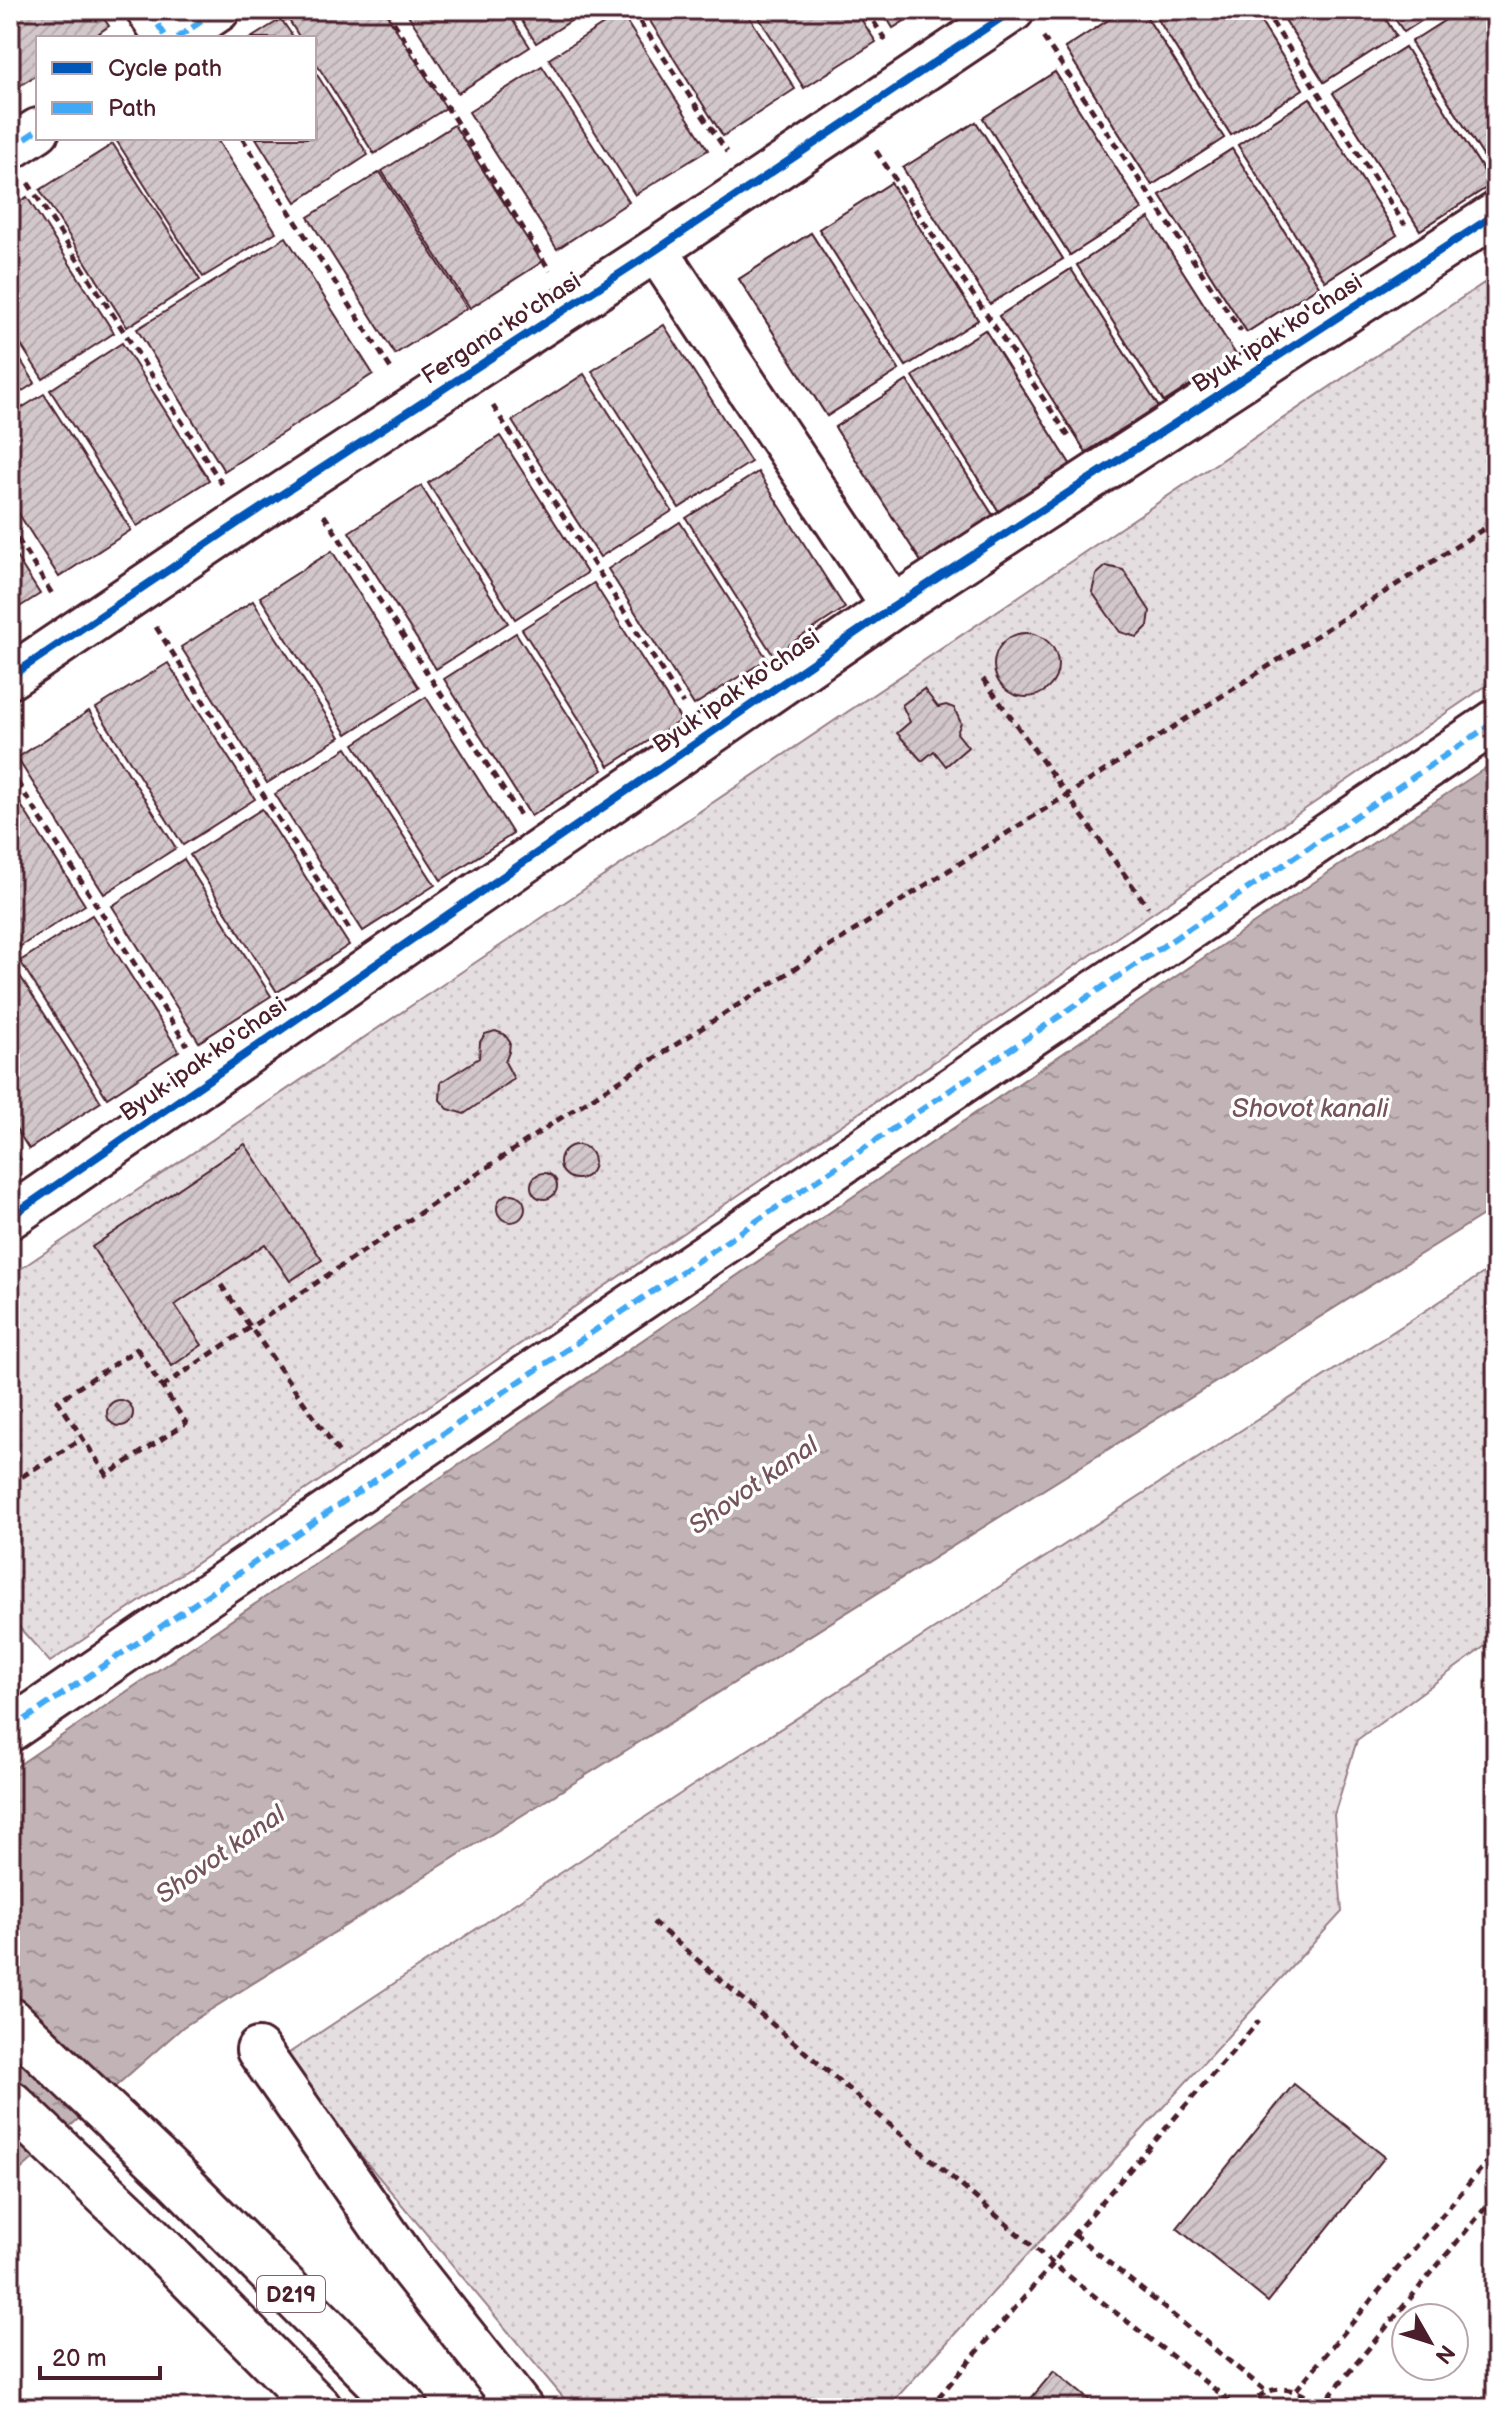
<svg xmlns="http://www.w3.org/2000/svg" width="1506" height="2418" font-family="'Balsamiq Sans',sans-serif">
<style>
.park{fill:url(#park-dots);stroke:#987e86;stroke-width:2}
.water{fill:url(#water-ripples);stroke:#91787e;stroke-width:2}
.building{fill:url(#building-hatch);stroke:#4a1f2b;stroke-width:2}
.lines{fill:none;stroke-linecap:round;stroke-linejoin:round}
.minor-casing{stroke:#4a1f2b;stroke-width:48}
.major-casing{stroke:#4a1f2b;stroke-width:50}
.path{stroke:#4a1f2b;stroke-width:5;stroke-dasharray:8 6;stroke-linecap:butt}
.minor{stroke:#fff;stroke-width:42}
.major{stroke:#fff;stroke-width:44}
.quiet{stroke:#3fa9f5;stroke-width:6;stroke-dasharray:12 6;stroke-linecap:butt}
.cycleway-casing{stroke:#fff;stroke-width:13}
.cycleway{stroke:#0057b8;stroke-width:8}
.labels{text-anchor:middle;stroke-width:7;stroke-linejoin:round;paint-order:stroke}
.shield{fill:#fff;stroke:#80626b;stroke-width:2}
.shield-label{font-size:22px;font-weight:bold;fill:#4a1f2b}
.street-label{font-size:24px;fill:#4a1f2b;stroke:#fff}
.water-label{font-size:26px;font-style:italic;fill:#74535c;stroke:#fff}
</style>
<defs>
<pattern id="park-dots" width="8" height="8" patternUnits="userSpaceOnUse" patternTransform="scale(2)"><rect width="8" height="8" fill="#e5dee0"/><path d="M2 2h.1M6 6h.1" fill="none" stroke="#c6bec0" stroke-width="1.8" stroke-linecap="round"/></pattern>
<pattern id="water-ripples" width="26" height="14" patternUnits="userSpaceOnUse" patternTransform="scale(2)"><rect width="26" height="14" fill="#c1b3b6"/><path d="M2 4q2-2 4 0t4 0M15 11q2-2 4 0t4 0" fill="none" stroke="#9f9194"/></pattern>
<pattern id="building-hatch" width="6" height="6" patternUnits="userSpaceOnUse" patternTransform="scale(2)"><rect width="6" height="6" fill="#d2c7cb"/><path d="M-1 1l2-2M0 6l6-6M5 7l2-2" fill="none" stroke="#b6aaae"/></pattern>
</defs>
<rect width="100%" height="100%" fill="#fff"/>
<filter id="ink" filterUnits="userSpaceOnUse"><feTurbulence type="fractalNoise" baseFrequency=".0125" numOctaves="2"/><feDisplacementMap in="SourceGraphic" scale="16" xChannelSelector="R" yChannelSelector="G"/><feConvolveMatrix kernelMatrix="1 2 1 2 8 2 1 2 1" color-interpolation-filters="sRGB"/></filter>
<g filter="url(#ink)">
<g class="park">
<polygon points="1496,275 1496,679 313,1485 50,1662 10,1617 10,1276"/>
<polygon points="1496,1265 1496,1638 1357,1740 1334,1815 1342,1912 887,2408 572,2408 280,2059 692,1786"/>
</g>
<polygon class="water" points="1496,761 1496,1207 183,2027 10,2179 10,1771 1316,881"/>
<g class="building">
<polygon points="10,10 98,10 109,26 92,38 38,38 38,74 10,92"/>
<polygon points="298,10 384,10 446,108 374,154 314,60 314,38 300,38 287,17"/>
<polygon points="405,10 506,10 530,47 458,93"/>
<polygon points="515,10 588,10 536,43"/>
<polygon points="643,10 745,10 795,89 723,136"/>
<polygon points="754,10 855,10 876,42 804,88"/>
<polygon points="882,10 922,10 893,28"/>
<polygon points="1124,10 1142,10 1224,138 1152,185 1065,48"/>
<polygon points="1124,10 1142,10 1224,138 1152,185 1065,48"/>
<polygon points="1152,10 1253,10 1303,89 1231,135"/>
<polygon points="1152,10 1253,10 1303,89 1231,135"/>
<polygon points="1279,10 1380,10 1396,36 1324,82"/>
<polygon points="1279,10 1380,10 1396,36 1324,82"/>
<polygon points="1389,10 1438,10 1404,32"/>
<polygon points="1389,10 1438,10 1404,32"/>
<polygon points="1461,10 1492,10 1496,16 1496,176 1411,42"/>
<polygon points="1461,10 1492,10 1496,16 1496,176 1411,42"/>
<polygon points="621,13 708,150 635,195 549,59"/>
<polygon points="281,19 294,38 251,38"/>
<polygon points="1405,47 1492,184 1420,230 1333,93"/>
<polygon points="1405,47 1492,184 1420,230 1333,93"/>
<polygon points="542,66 629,202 557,249 469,112"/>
<polygon points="314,70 368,155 296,202 256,138 314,138"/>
<polygon points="1055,72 1142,209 1070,255 983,118"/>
<polygon points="1055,72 1142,209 1070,255 983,118"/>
<polygon points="1310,98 1397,235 1325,281 1238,145"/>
<polygon points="1310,98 1397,235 1325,281 1238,145"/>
<polygon points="976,122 1063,259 990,304 903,168"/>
<polygon points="976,122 1063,259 990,304 903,168"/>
<polygon points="454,125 542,262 470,308 382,171"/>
<polygon points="120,138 216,138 276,232 203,277 116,140"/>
<polygon points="113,144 200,280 127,327 40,190"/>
<polygon points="1232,149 1319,286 1247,332 1160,195"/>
<polygon points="1232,149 1319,286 1247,332 1160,195"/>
<polygon points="380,172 467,308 395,354 308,217"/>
<polygon points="891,183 978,320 906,366 819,229"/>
<polygon points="891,183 978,320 906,366 819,229"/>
<polygon points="27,197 114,333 43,379 10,328 10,208"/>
<polygon points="1149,218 1236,355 1164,402 1077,265"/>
<polygon points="1149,218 1236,355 1164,402 1077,265"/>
<polygon points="811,233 899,370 827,416 739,279"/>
<polygon points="811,233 899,370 827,416 739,279"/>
<polygon points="286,237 373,374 224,471 137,329"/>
<polygon points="1071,269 1158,406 1086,452 999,316"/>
<polygon points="1071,269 1158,406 1086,452 999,316"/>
<polygon points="664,325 751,462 679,508 592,371"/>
<polygon points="985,330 1072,467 1000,513 913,376"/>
<polygon points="985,330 1072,467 1000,513 913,376"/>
<polygon points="10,343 35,383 10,399"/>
<polygon points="122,343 209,480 137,526 50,390"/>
<polygon points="584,374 672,511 600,557 512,421"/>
<polygon points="907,381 994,517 922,563 835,427"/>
<polygon points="907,381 994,517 922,563 835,427"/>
<polygon points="44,394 131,530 59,577 10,500 10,415"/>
<polygon points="500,436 587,573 515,619 428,483"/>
<polygon points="758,472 845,608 773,655 686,518"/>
<polygon points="421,486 508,623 436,669 349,532"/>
<polygon points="680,522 767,659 694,705 608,569"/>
<polygon points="10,547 40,594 10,613"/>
<polygon points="332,551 419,688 347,734 260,597"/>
<polygon points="1106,566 1123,570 1150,611 1148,626 1137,637 1120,632 1092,592 1096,575"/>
<polygon points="594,583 681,720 609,766 522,629"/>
<polygon points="253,601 340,737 267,783 181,647"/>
<polygon points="516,633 603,770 531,816 444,679"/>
<circle cx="1026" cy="665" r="32"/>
<polygon points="168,663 255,799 183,845 96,708"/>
<polygon points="924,689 938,707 946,705 954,708 961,723 957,733 968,747 946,766 934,751 922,761 897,733 910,722 902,705"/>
<polygon points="426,697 513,834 441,880 354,744"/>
<polygon points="89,711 176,848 104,894 17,758"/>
<polygon points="347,748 435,885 363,931 275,794"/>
<polygon points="10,788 85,905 13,951 10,947"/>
<polygon points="262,809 349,945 277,992 190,855"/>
<polygon points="184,859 271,996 199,1042 112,906"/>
<polygon points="92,915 179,1051 107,1098 20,961"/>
<polygon points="13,965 101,1102 29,1149 10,1119 10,968"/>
<polygon points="495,1031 504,1034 510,1042 509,1052 505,1062 514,1079 464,1114 448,1109 440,1100 441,1082 479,1058 480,1042 485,1034"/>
<polygon points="245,1144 322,1260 290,1281 265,1244 175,1305 202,1345 172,1366 92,1247"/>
<circle cx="577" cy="1162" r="17"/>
<circle cx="544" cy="1186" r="13"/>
<circle cx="511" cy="1208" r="14"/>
<circle cx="120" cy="1413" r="13"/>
<polygon points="1294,2084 1385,2157 1268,2302 1177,2228"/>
<polygon points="1054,2371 1099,2408 1023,2408"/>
</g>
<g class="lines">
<g class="minor-casing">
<g id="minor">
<polyline points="148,10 167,38"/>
<polyline points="177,38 218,10"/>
<polyline points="10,148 38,130"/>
<polyline points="656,250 893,607"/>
<polyline points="10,677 244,519 656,250 1013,10"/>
<polyline points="10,1217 893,607 1496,214"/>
<polyline points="10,1730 523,1379 1496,721"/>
<polyline points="258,2050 409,2266 521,2408"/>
</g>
</g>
<g class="major-casing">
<g id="major">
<polyline points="10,2020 177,2179 405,2408"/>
<polyline points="10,2103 131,2218 319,2408"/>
</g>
</g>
<g class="path">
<polyline points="386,10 550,271"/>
<polyline points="632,10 727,152"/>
<polyline points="866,10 888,44"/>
<polyline points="1264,10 1405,225"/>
<polyline points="1043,37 1241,331"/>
<polyline points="242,138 393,372"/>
<polyline points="876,151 1072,441"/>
<polyline points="28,183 222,484"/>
<polyline points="493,406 683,704"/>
<polyline points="324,515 520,815"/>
<polyline points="10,527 54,597"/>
<polyline points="156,627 351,932"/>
<polyline points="983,679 1148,907"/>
<polyline points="10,771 187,1045"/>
<polyline points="10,1145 20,1161"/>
<polyline points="221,1285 340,1454"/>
<polygon points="137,1349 186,1423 107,1475 58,1401"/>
<polyline points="162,1387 553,1123 1496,521"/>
<polyline points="10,1484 83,1438"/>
<polyline points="653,1922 1053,2264 1239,2408"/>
<polyline points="1074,2234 1267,2392"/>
<polyline points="1296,2390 1496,2151"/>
<polyline points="1320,2407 1496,2195"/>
<polyline points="929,2408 1053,2264 1074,2234 1259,2021"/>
<path d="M1249 2408C1267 2380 1299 2386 1320 2407"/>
</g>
<use href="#minor" class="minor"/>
<use href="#major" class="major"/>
<g class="quiet">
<polyline points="148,10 167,38"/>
<polyline points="177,38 218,10"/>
<polyline points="10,148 38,130"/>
<polyline points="10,1730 523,1379 1496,721"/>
</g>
<g class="cycleway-casing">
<g id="cycleway">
<polyline points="10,677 244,519 656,250 1013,10"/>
<polyline points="10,1217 893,607 1496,214"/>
</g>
</g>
<use href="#cycleway" class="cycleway"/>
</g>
</g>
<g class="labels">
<rect class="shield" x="257" y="2276" width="68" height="36" rx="6"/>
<g class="shield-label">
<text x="291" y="2302">D219</text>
</g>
<g class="street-label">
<text transform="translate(501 328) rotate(-33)" y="8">Fergana ko'chasi</text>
<text transform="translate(1277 333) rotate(-33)" y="8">Byuk ipak ko'chasi</text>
<text transform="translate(736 691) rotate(-35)" y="8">Byuk ipak ko'chasi</text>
<text transform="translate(203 1059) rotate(-35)" y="8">Byuk ipak ko'chasi</text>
</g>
<g class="water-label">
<text x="1310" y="1117">Shovot kanali</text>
<text transform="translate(753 1485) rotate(-35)" y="9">Shovot kanal</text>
<text transform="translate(220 1854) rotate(-35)" y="9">Shovot kanal</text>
</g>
</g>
<rect width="1506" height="2418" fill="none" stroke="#fff" stroke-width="40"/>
<rect x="20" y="20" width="1466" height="2378" fill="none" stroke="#4a1f2b" stroke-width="3" filter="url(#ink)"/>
<rect x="36" y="36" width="280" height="104" fill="#ffffff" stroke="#b7a5aa" stroke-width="2"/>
<rect x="52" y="62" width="40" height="12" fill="#0057b8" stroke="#b7a5aa" stroke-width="2"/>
<text x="108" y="76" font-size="24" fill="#4a1f2b">Cycle path</text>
<rect x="52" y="102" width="40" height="12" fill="#3fa9f5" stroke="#b7a5aa" stroke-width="2"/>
<text x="108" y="116" font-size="24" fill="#4a1f2b">Path</text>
<g transform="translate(1430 2342) rotate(129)"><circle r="38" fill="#ffffff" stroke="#b7a5aa" stroke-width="2"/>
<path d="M0-6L14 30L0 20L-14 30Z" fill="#4a1f2b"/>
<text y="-12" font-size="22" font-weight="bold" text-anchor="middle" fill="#4a1f2b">N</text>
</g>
<path d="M40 2366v12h120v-12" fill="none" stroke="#4a1f2b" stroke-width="4"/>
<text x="52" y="2366" font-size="24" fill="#4a1f2b" stroke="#ffffff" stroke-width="6" paint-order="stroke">20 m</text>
</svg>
